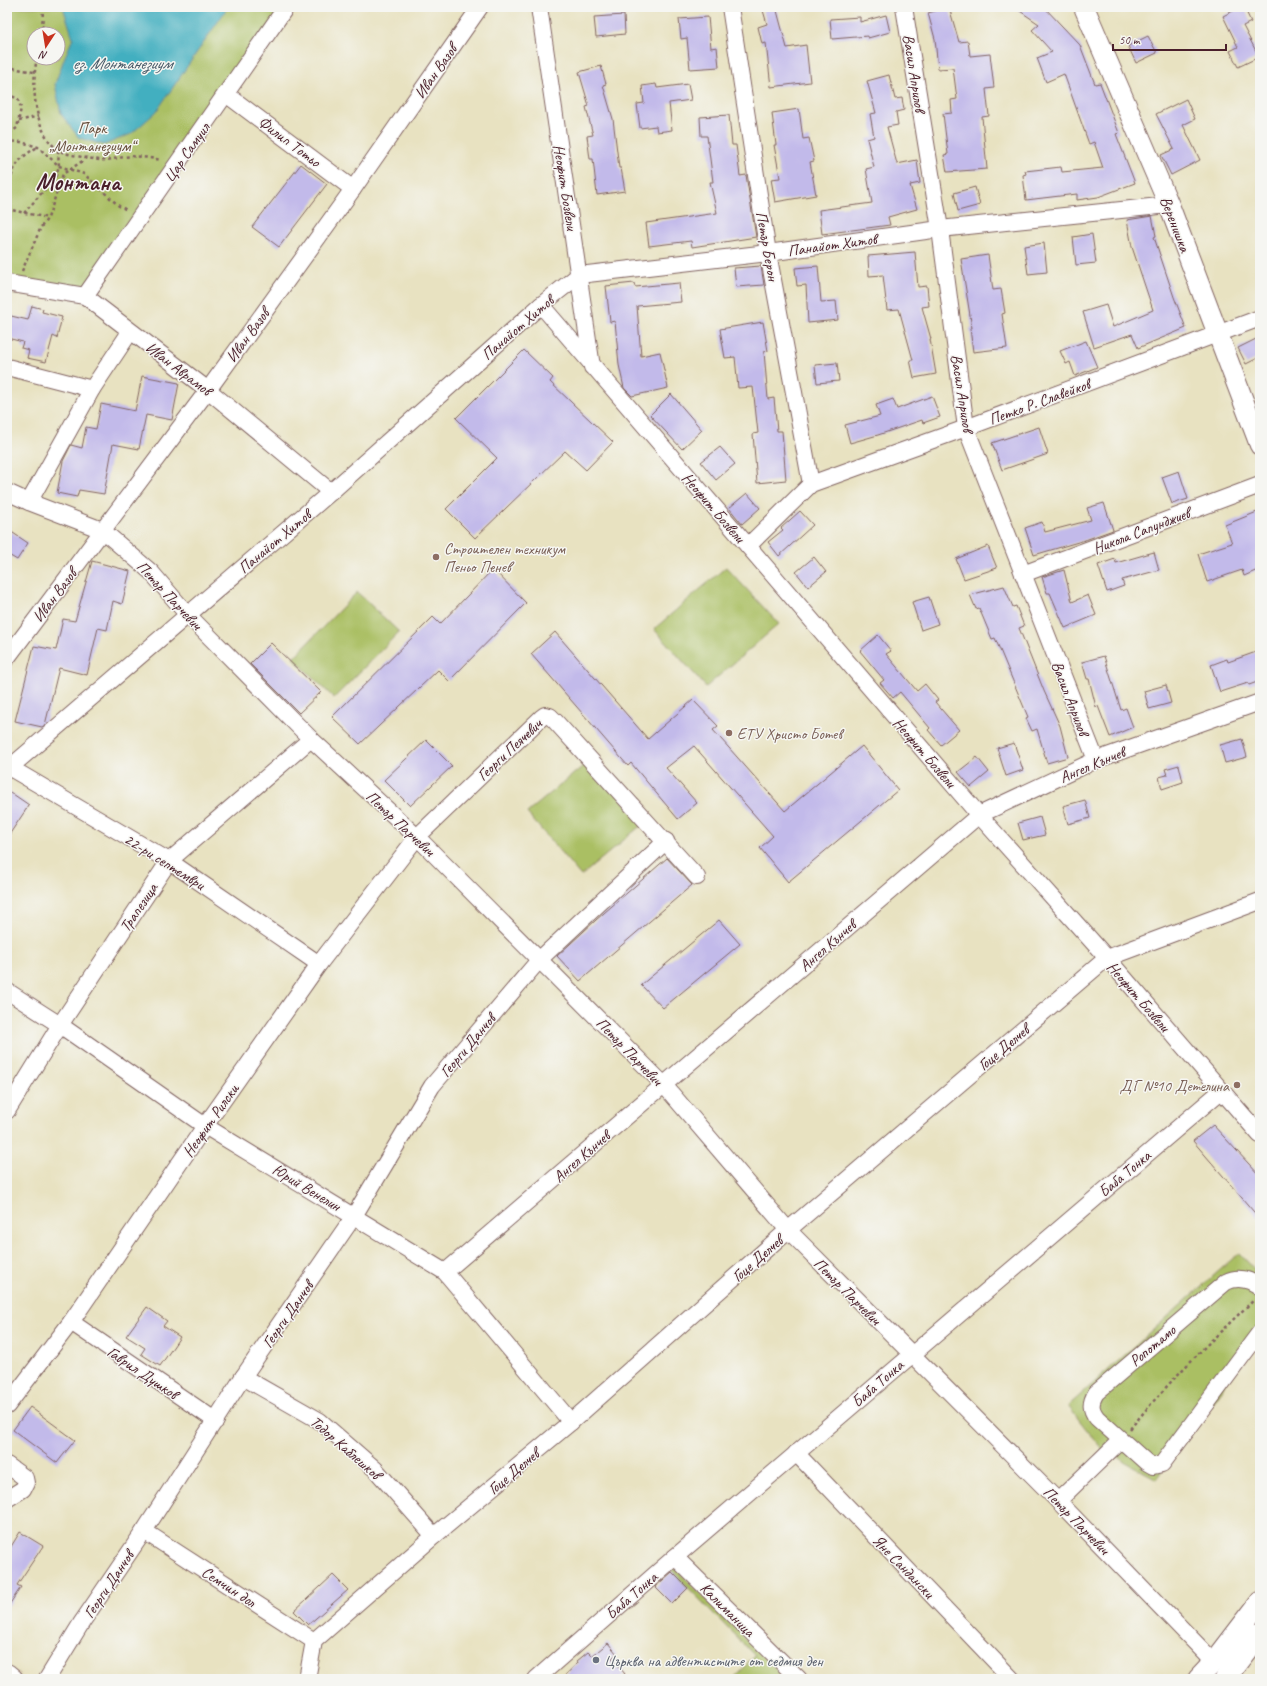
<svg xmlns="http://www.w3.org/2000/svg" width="1267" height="1686" font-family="Caveat,sans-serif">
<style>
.green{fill:#aabf63;stroke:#7a6f47;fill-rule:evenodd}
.water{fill:#42afc0;stroke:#466776}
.building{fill:#c2baea}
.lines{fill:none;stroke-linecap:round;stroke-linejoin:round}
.minor-casing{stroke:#816360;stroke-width:18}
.major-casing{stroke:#816360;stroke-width:22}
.path{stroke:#816360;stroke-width:2.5;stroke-dasharray:3 3;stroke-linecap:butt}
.minor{stroke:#fff;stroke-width:16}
.major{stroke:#fff;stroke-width:20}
.education-dot{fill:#8d6e63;stroke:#f6f6f2;stroke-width:1.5}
.worship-dot{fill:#6b7280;stroke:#f6f6f2;stroke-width:1.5}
.labels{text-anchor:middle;stroke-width:3;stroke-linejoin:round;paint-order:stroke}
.street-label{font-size:16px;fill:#4a1f2b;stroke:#f6f6f2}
.park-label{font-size:16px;fill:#674f3c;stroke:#f6f6f2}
.education-label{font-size:16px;fill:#785e54;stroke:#f6f6f2;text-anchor:start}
.worship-label{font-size:16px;fill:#5b616d;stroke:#f6f6f2;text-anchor:start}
.water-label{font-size:17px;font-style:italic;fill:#475967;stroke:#f6f6f2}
.town-label{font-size:24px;font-weight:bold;fill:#4a1f2b;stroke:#f6f6f2}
</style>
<rect width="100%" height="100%" fill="#f6f6f2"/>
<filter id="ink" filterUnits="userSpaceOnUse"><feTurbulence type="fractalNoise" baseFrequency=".025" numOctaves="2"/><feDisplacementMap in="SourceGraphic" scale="8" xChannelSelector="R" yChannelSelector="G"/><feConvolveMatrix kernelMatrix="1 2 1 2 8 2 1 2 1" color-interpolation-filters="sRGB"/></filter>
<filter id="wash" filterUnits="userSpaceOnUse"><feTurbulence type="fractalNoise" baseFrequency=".012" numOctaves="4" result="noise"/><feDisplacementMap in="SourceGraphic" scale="16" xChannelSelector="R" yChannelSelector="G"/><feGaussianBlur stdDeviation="0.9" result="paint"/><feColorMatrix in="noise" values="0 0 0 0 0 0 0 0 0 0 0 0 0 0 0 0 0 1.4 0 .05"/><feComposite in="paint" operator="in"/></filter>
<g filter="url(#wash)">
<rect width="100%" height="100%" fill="#e8e2c1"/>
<g class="green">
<path d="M7 7H285L85 296 7 283ZM34 34H58V58H34Z"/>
<polygon points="726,567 779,624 706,687 654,629"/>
<polygon points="357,592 399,632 334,698 293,658"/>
<polygon points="589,761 644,823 581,876 527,813"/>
<polygon points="1239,1253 1260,1275 1260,1336 1157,1479 1102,1449 1068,1406"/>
<polygon points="672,1565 786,1679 733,1679 755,1656 669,1568"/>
</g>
<polygon class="water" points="63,7 228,7 156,112 131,134 104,145 79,138 61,114 55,84 64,59 73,38"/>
<g id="blocks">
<g class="building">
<polygon points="762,7 776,7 787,48 806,45 810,82 771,87 766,43 762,44 758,27 767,24"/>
<polygon points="949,7 959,42 968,41 970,56 990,54 994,88 986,89 989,116 982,117 987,169 947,172 944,155 948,154 943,114 952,113 951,100 957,99 953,68 938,69 935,39 928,13"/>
<polygon points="1014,7 1044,7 1080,45 1095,84 1100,83 1119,133 1116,134 1135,183 1098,197 1077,200 1077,194 1026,200 1023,175 1026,174 1025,171 1061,167 1062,172 1103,168 1094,142 1089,144 1064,74 1046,82 1037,58 1052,52 1032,30 1039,24"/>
<polygon points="1241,7 1244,7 1251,22 1243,26 1259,57 1238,67 1230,51 1238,47 1223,16"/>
<polygon points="624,15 625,34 596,37 594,17"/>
<polygon points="886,15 890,32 868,38 868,36 832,39 830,19 860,17 860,22"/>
<polygon points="708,17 711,48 717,47 719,67 690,69 687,38 681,39 679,19"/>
<polygon points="1148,36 1157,53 1136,63 1128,46"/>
<polygon points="601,66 606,84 603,85 613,119 619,168 621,168 625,191 597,195 593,159 590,159 587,136 593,135 586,107 589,106 579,72"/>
<polygon points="889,75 895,99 902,98 904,110 896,112 898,125 887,127 897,164 917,160 920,183 910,185 917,209 888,217 890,225 822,234 819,210 872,203 866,169 874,167 867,139 874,137 870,114 876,113 867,81"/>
<polygon points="656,84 657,88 688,84 691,100 669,103 672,130 657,132 656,126 640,128 637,104 644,103 642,86"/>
<polygon points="1186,99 1195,119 1183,125 1200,160 1171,175 1161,155 1174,149 1156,114"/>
<polygon points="799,109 803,139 809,138 814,161 810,162 816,195 775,202 771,179 780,178 774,145 776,145 772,113"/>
<polygon points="729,115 732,145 736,145 740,176 746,175 756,237 692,247 691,241 649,246 646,223 717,213 710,182 713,182 707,136 701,136 700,117"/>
<polygon points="301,164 327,184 279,247 252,227"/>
<polygon points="975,187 980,205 958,211 954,193"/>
<polygon points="1152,216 1156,236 1154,237 1174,297 1186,328 1138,348 1132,334 1094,347 1083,312 1106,305 1113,327 1153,310 1132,247 1127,220"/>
<polygon points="1092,234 1096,263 1076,265 1073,237"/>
<polygon points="1044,243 1047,272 1028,274 1024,246"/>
<polygon points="915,252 918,287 927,286 929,306 922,307 931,339 930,339 936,374 914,378 910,360 913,360 899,309 887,310 883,275 869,276 868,256"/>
<polygon points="988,255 993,290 1001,289 1005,313 1002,314 1007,348 973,352 970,328 972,328 961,259"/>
<polygon points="761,266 764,285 736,287 734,268"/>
<polygon points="818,266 821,302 836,301 838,320 808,323 806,285 797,286 795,268"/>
<polygon points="634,283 635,287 679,283 681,302 637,306 641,356 660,352 668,388 632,396 624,388 619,365 615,321 610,322 606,286"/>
<polygon points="32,306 43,309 42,312 62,317 57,338 53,336 46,362 27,358 29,350 21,348 23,342 7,338 7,315 28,320"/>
<polygon points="763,322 768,351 764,352 768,399 774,398 777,431 782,431 786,480 757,483 753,434 758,433 753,387 738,388 735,357 725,358 720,329"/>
<polygon points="1260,337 1260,357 1246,364 1238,348"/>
<polygon points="1086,341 1097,367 1075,376 1070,362 1066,364 1060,351"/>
<polygon points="524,350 553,378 550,382 613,442 586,470 565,451 475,538 446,509 497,458 456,418"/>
<polygon points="837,363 839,381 817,383 815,365"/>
<polygon points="142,376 179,383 172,420 146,415 139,449 113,444 104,494 79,490 77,497 57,493 63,461 71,445 82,448 86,427 96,429 101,404 135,411"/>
<polygon points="671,394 702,430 682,449 650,415"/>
<polygon points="932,396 940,417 923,423 922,420 878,435 850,443 845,425 880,416 876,405 893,399 897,409"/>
<polygon points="1039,427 1048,454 1002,470 992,443"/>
<polygon points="720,447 735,464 716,480 701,462"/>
<polygon points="1179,471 1188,499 1172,504 1162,477"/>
<polygon points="747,493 760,508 742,524 729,508"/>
<polygon points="1104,503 1113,530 1085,540 1034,555 1025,528 1042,522 1045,532 1091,520 1087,508"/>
<polygon points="800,511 813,525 779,556 768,542 783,530 781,528"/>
<polygon points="1257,512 1260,520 1260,569 1244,576 1242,570 1207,582 1198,554 1232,543 1225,525"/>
<polygon points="7,529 28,543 17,560 7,554"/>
<polygon points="988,546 997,568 964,579 956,559"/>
<polygon points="1154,552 1159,570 1122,580 1124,586 1107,592 1098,565 1115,559 1116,563"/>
<polygon points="814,557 826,572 808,587 796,572"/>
<polygon points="92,561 130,571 122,604 113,601 107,630 98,628 87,675 59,668 45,725 42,727 15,721 34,646 56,650 63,619 75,621"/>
<polygon points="493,569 526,603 449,681 438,670 360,744 332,717 433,617 440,624"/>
<polygon points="1064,570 1072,602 1088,595 1096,615 1065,628 1050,593 1047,593 1042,577"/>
<polygon points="1004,586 1013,607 1016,606 1024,626 1019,628 1044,691 1060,726 1068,757 1047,763 1037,729 1032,731 1026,718 1028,717 995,638 992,639 979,608 976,609 970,595"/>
<polygon points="929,597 938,624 921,630 912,602"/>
<polygon points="555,632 648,739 693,700 718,726 713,730 785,811 862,746 898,790 788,882 760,848 773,836 694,746 666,768 697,803 678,819 631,763 628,766 531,654"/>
<polygon points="878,635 891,651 886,654 917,691 925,684 938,700 935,702 959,730 941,745 928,730 930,728 900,692 893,698 880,683 884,680 860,651"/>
<polygon points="271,643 321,692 299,713 250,664"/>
<polygon points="1256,652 1260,662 1260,681 1249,685 1248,683 1220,692 1211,665 1227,659 1228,662"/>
<polygon points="1104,656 1121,710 1126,708 1133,727 1110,737 1098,706 1096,707 1089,679 1087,679 1082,662"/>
<polygon points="1166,685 1171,703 1149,709 1144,691"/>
<polygon points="1242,739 1247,757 1225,763 1220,745"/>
<polygon points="426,740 452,766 410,806 384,780"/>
<polygon points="1014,743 1023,770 1006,776 997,748"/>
<polygon points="977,757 989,772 971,787 958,772"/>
<polygon points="1179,765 1183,782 1162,789 1159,777 1167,775 1165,769"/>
<polygon points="7,790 29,805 7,838"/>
<polygon points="1085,800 1090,818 1068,824 1063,806"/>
<polygon points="1040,817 1045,835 1023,840 1018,823"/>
<polygon points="667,858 692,885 580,981 557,956 596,920"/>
<polygon points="719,920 740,944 663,1008 641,985"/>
<polygon points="1213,1125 1260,1176 1260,1219 1193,1141"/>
<polygon points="147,1307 167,1321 163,1326 180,1337 160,1366 141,1354 145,1348 126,1336"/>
<polygon points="30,1407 75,1440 57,1463 13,1430"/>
<polygon points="20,1532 43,1546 17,1585 21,1587 7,1608 7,1553"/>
<polygon points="672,1572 688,1588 672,1604 655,1587"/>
<polygon points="333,1575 348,1590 308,1625 294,1611"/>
<polygon points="608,1643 617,1654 612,1658 625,1674 619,1679 561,1679 578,1663 577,1661 588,1652 592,1656"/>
</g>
</g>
</g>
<g filter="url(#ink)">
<use href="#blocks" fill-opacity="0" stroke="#816360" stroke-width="1"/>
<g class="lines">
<g class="minor-casing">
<g id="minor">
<polyline points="539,7 592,367"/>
<polyline points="730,7 768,253 811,484"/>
<polyline points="904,7 940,229 966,428 1096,760"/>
<polyline points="226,94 353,189"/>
<polyline points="7,283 85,296 208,390 331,492"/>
<polyline points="85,296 286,7"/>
<polyline points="541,305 979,815 1107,958 1260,1135"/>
<polyline points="7,367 92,389 29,502"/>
<polyline points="92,389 130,332"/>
<polyline points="7,492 29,502 102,530 151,572 187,614 311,739 417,837 664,1085 788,1230 1058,1501 1214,1662"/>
<polyline points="748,546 811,484 966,428 1260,318"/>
<polyline points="1023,574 1260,485"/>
<polyline points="7,658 208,390 353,189 480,7"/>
<polyline points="7,766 169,861 319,964"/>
<polyline points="7,770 331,492 541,305 579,275 768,253 940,229 1169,205"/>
<polyline points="7,991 60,1025 205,1126 445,1272 571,1422"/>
<polyline points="7,1111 60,1025 169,861 311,739"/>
<polyline points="445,1272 979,815 1096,760 1260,702"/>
<path d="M1260 1287C1249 1279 1238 1276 1226 1282L1096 1393C1090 1403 1090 1409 1097 1418L1146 1462 1153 1466 1162 1464 1260 1332"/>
<polyline points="71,1322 216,1421"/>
<polyline points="243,1377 320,1421 375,1469 434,1536"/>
<polyline points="7,1406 71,1322 205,1126 319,964 417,837 541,718 545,715 550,716 555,721 697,877"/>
<polyline points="796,1453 1012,1679"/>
<polyline points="7,1465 25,1478 26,1483 23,1489 7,1499"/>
<polyline points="1058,1501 1121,1440"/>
<polyline points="144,1531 314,1641"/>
<polyline points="675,1557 799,1679"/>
<polyline points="47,1679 82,1622 144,1531 243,1377 354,1216 432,1086 540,959 666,841"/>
<polyline points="307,1679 314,1641 434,1536 571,1422 788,1230 1107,958 1260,901"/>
<polyline points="536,1679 675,1557 1221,1091"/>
</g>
</g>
<g class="major-casing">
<g id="major">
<polyline points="1084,7 1169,205 1260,445"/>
<polyline points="7,1674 13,1679"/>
<polyline points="1198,1679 1214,1662 1260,1602"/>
<polyline points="1225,1679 1260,1633"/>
</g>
</g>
<g class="path">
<polyline points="42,34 43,7"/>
<path d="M37 58C31 85 34 132 58 150 63 154 92 159 100 160 107 161 116 158 124 157 136 155 149 158 161 160"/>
<polyline points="7,67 34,72"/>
<polyline points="7,94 18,99 21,108 17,128 7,135"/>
<polyline points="19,121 39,116"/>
<polyline points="7,141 21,142 38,147 59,166 84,174 119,206 127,210"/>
<path d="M7 200C11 174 12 161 38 147"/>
<polyline points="7,203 8,210"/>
<polyline points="7,209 48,218"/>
<polyline points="24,213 55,178 59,166 58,151"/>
<polyline points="22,271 41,227 48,218 63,174 87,158"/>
<path d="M1130 1429C1168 1382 1210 1341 1254 1300"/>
</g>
<use href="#minor" class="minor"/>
<use href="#major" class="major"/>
</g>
</g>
<g class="education-dot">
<circle cx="436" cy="557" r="4"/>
<circle cx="729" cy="733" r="4"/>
<circle cx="1237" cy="1085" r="4"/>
</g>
<circle class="worship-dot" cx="596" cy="1660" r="4"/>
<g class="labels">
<g class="street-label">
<text transform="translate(435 71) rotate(-55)" y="6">Иван Вазов</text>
<text transform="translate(915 73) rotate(81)" y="6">Васил Априлов</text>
<text transform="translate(290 141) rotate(37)" y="6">Филип Тотьо</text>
<text transform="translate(186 152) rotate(-55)" y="6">Цар Самуил</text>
<text transform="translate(566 187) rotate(81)" y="6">Неофит Бозвели</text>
<text transform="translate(1176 224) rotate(69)" y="6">Веренишка</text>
<text transform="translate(832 244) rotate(-8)" y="6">Панайот Хитов</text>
<text transform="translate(768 246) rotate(80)" y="6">Петър Берон</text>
<text transform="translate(517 327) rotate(-41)" y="6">Панайот Хитов</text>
<text transform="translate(247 335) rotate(-54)" y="6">Иван Вазов</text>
<text transform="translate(179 368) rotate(37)" y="6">Иван Аврамов</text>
<text transform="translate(963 393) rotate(81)" y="6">Васил Априлов</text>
<text transform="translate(1039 401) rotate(-20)" y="6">Петко Р. Славейков</text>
<text transform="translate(714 507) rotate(49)" y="6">Неофит Бозвели</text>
<text transform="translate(1141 530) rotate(-21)" y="6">Никола Сапунджиев</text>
<text transform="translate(274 541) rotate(-40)" y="6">Панайот Хитов</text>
<text transform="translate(54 595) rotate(-53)" y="6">Иван Вазов</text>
<text transform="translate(170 595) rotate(47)" y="6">Петър Парчевич</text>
<text transform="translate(1071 698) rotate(69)" y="6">Васил Априлов</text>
<text transform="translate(509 749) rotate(-43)" y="6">Георги Пеячевич</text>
<text transform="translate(925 752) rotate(49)" y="6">Неофит Бозвели</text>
<text transform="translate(1092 764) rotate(-23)" y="6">Ангел Кънчев</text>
<text transform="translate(401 823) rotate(43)" y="6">Петър Парчевич</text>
<text transform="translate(165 861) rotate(32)" y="6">22-ри септември</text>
<text transform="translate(138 907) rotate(-56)" y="6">Трапезица</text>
<text transform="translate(827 945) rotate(-41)" y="6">Ангел Кънчев</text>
<text transform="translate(1139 996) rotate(49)" y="6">Неофит Бозвели</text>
<text transform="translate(467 1045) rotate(-50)" y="6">Георги Данчов</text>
<text transform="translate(1003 1047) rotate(-40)" y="6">Гоце Делчев</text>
<text transform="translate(630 1051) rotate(46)" y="6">Петър Парчевич</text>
<text transform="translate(210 1120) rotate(-55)" y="6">Неофит Рилски</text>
<text transform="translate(581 1156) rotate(-41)" y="6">Ангел Кънчев</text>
<text transform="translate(1124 1173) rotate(-40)" y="6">Баба Тонка</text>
<text transform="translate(307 1187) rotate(31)" y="6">Юрий Венелин</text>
<text transform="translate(757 1258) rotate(-41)" y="6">Гоце Делчев</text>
<text transform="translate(848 1291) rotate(45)" y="6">Петър Парчевич</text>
<text transform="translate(287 1314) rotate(-55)" y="6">Георги Данчов</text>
<text transform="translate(1152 1345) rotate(-40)" y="6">Ропотамо</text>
<text transform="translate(143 1372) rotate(34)" y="6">Гаврил Душков</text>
<text transform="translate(877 1383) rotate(-41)" y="6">Баба Тонка</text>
<text transform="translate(346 1447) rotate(41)" y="6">Тодор Каблешков</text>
<text transform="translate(513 1471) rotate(-40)" y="6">Гоце Делчев</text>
<text transform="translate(1077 1520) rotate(46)" y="6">Петър Парчевич</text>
<text transform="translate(904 1566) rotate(46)" y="6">Яне Сандански</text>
<text transform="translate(108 1584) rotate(-56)" y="6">Георги Данчов</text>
<text transform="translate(229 1586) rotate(33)" y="6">Семчин дол</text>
<text transform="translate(631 1595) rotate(-41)" y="6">Баба Тонка</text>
<text transform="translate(728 1609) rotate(45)" y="6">Калиманица</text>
</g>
<g class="park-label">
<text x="92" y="133">Парк<tspan x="92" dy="18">„Монтанезиум“</tspan></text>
</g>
<g class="education-label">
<text x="444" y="554">Строителен техникум<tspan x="444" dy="18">Пеньо Пенев</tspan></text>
<text x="737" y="739">ЕТУ Христо Ботев</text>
<text x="1229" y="1091" text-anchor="end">ДГ №10 Детелина</text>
</g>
<g class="worship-label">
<text x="604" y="1666">Църква на адвентистите от седмия ден</text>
</g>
<g class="water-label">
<text x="122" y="69">ез. Монтанезиум</text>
</g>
<g class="town-label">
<text x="78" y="190">Монтана</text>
</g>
</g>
<rect width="1267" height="1686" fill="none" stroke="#f6f6f2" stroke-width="24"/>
<g transform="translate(46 46) rotate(192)"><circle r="19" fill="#f6f6f2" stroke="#b1a0a2"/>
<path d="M0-3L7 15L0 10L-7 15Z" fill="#c8321e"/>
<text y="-6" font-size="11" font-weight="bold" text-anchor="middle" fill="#4a1f2b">N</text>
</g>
<path d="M1113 44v6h113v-6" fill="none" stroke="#4a1f2b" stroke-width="2"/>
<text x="1119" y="44" font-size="12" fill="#4a1f2b" stroke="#f6f6f2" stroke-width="3" paint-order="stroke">50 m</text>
</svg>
